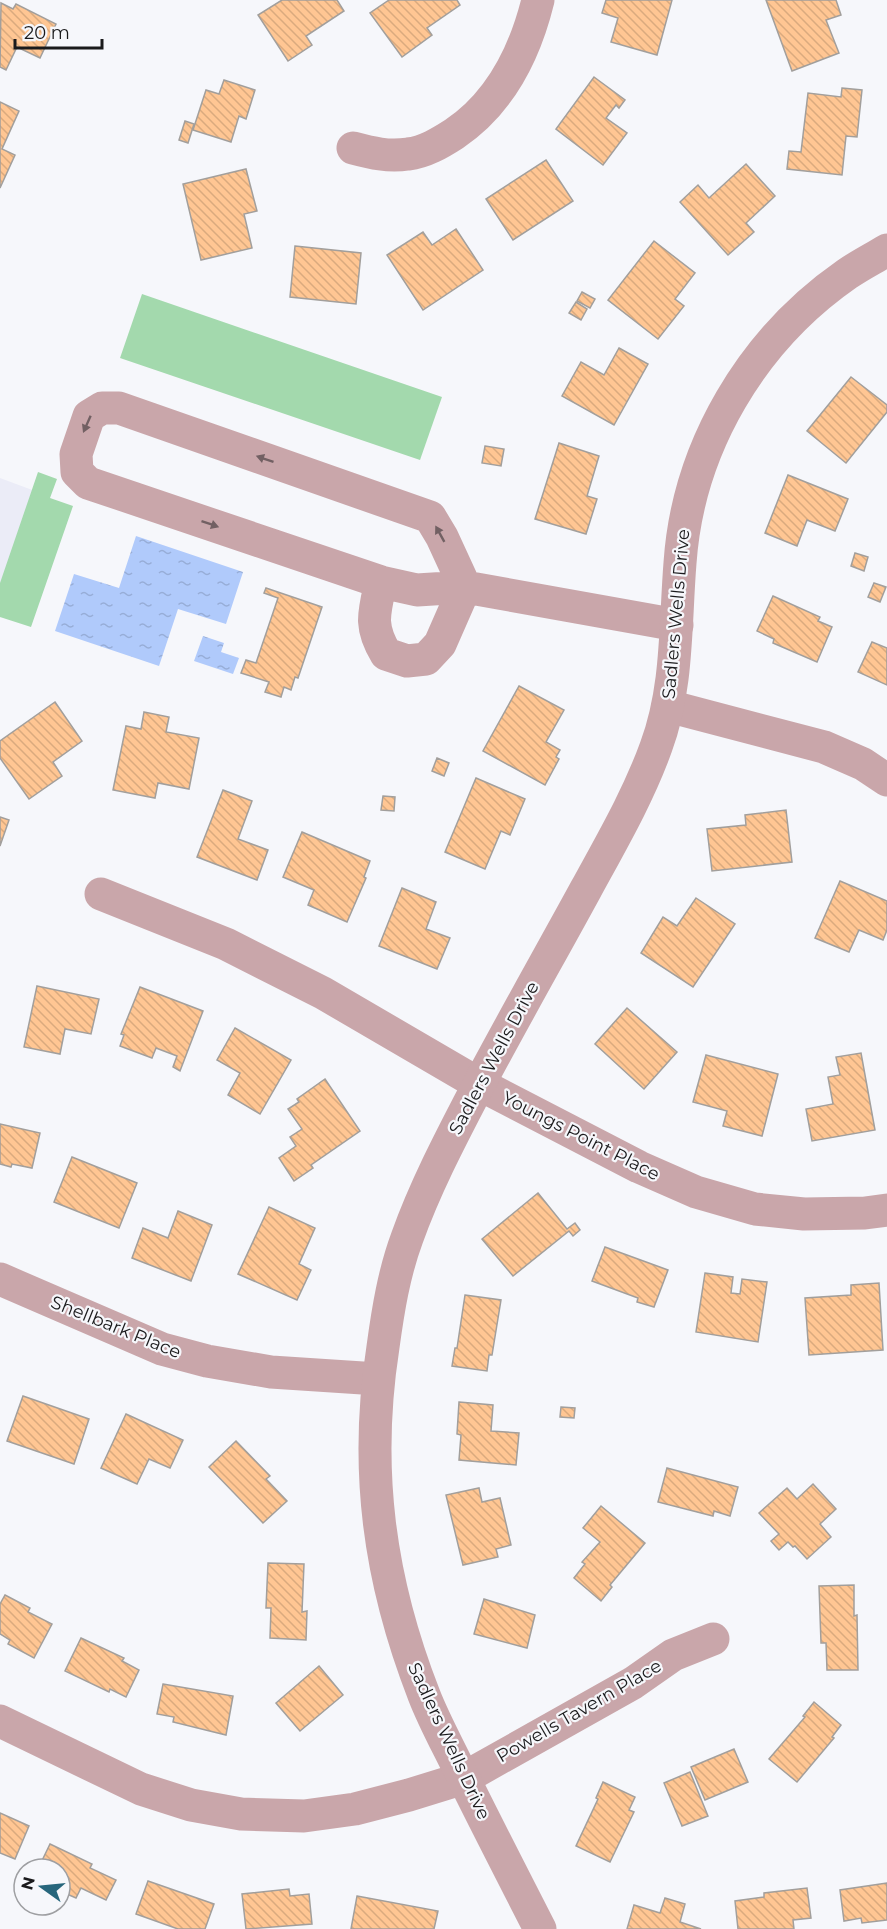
<svg xmlns="http://www.w3.org/2000/svg" width="887" height="1929" font-family="Montserrat,sans-serif">
<style>
.built{fill:#ebecf7}
.park{fill:#a3d9ad}
.water{fill:url(#water-ripples)}
.building{fill:url(#building-back-hatch);stroke:#a29f9c;stroke-width:1.5}
.lines{fill:none;stroke-linecap:round;stroke-linejoin:round}
.minor{stroke:#c9a6aa;stroke-width:33}
.oneway{fill:#726063}
.labels{text-anchor:middle;stroke-width:4.5;stroke-linejoin:round;paint-order:stroke}
.street-label{font-size:18px;fill:#1a1a1c;stroke:#f6f7fb}
</style>
<defs>
<pattern id="water-ripples" width="26" height="14" patternUnits="userSpaceOnUse" patternTransform="scale(1.5)"><rect width="26" height="14" fill="#b0cafb"/><path d="M2 4q2-2 4 0t4 0M15 11q2-2 4 0t4 0" fill="none" stroke="#97add7"/></pattern>
<pattern id="building-back-hatch" width="6" height="6" patternUnits="userSpaceOnUse" patternTransform="scale(1.5)"><rect width="6" height="6" fill="#ffc693"/><path d="M-1 5l2 2M0 0l6 6M5-1l2 2" fill="none" stroke="#daaa7e"/></pattern>
</defs>
<rect width="100%" height="100%" fill="#f6f7fb"/>
<polygon class="built" points="0,478 43,494 0,618"/>
<g class="park">
<polygon points="142,294 442,397 420,460 120,358"/>
<polygon points="38,472 57,479 50,498 73,506 31,627 0,617 0,583"/>
</g>
<g class="water">
<polygon points="136,536 243,572 226,624 178,609 159,666 55,631 74,574 119,588"/>
<polygon points="203,636 224,643 221,652 239,658 233,674 194,661"/>
</g>
<g class="building">
<polygon points="282,0 337,0 344,11 306,36 312,45 288,61 258,15"/>
<polygon points="389,0 457,0 460,5 427,28 432,35 402,57 370,13"/>
<polygon points="606,0 672,0 657,55 611,42 618,18 602,13"/>
<polygon points="766,0 836,0 841,15 826,20 839,53 792,71"/>
<polygon points="1,3 13,9 16,4 56,24 40,58 17,47 6,70 0,67"/>
<polygon points="594,77 625,100 619,108 616,105 606,118 627,133 603,165 556,129"/>
<polygon points="224,80 255,90 246,119 239,116 231,142 193,130 206,90 219,94"/>
<polygon points="842,88 862,90 857,137 846,136 842,175 787,169 789,151 801,152 808,93 841,97"/>
<polygon points="0,102 19,111 2,149 15,155 0,188"/>
<polygon points="185,121 194,124 188,143 179,140"/>
<polygon points="546,160 573,201 513,240 486,199"/>
<polygon points="746,164 775,196 746,223 754,232 728,255 680,202 698,185 709,198"/>
<polygon points="246,169 257,211 244,214 252,248 201,260 183,184"/>
<polygon points="456,229 483,270 423,310 387,255 423,232 432,245"/>
<polygon points="654,241 695,273 675,299 684,306 658,339 608,300"/>
<polygon points="295,246 361,253 356,304 290,297"/>
<polygon points="582,292 595,299 590,308 577,301"/>
<polygon points="576,302 587,309 581,320 569,313"/>
<polygon points="619,348 648,364 614,425 562,396 581,362 604,375"/>
<polygon points="851,377 887,405 887,412 846,463 807,431"/>
<polygon points="559,443 599,456 587,496 597,499 586,534 535,519"/>
<polygon points="485,446 504,449 501,466 482,463"/>
<polygon points="788,475 848,499 835,531 807,520 797,546 765,533"/>
<polygon points="855,553 868,557 864,571 851,566"/>
<polygon points="874,583 886,587 880,602 868,597"/>
<polygon points="266,588 322,607 298,678 295,677 291,690 284,687 281,697 265,692 269,682 241,673 246,660 256,663 278,598 264,593"/>
<polygon points="773,596 820,617 818,621 832,627 817,662 773,643 774,639 757,631"/>
<polygon points="872,642 887,648 887,685 858,672"/>
<polygon points="519,686 564,710 546,742 560,750 556,757 559,759 545,785 483,751"/>
<polygon points="55,702 82,741 53,762 62,776 29,799 0,758 0,741"/>
<polygon points="144,712 169,717 166,732 199,738 189,789 158,783 155,798 113,790 126,726 141,729"/>
<polygon points="437,758 449,763 444,776 432,771"/>
<polygon points="476,778 525,799 510,835 501,831 485,869 445,852"/>
<polygon points="223,790 252,801 238,839 268,850 257,880 197,857"/>
<polygon points="383,796 395,797 394,811 381,810"/>
<polygon points="786,810 792,862 712,871 707,829 746,825 745,815"/>
<polygon points="0,817 9,820 0,846"/>
<polygon points="302,832 370,861 364,877 366,878 347,922 308,905 314,890 283,877"/>
<polygon points="840,881 887,901 887,930 883,940 859,930 849,952 815,938"/>
<polygon points="402,888 436,902 426,929 450,938 437,969 379,946"/>
<polygon points="696,898 735,924 693,987 641,953 663,917 677,926"/>
<polygon points="37,986 99,999 91,1034 65,1029 60,1054 24,1047"/>
<polygon points="140,987 203,1011 180,1071 173,1067 177,1056 156,1048 152,1058 120,1046 124,1035 121,1034"/>
<polygon points="627,1008 677,1052 644,1089 595,1044"/>
<polygon points="235,1028 291,1060 260,1114 228,1095 240,1073 217,1060"/>
<polygon points="861,1053 875,1130 812,1141 806,1109 833,1104 828,1077 840,1075 836,1057"/>
<polygon points="706,1055 778,1074 762,1136 723,1126 727,1111 693,1102"/>
<polygon points="325,1079 360,1131 311,1165 313,1168 294,1181 279,1158 296,1146 290,1137 302,1129 288,1109 299,1102 297,1099"/>
<polygon points="0,1124 40,1133 32,1168 12,1164 11,1167 0,1164"/>
<polygon points="72,1157 137,1183 119,1228 54,1202"/>
<polygon points="538,1193 567,1229 575,1223 580,1230 573,1236 569,1231 513,1276 482,1239"/>
<polygon points="269,1207 315,1228 299,1264 311,1270 297,1300 238,1274"/>
<polygon points="178,1211 212,1225 191,1281 132,1258 143,1228 168,1238"/>
<polygon points="605,1247 668,1270 654,1307 637,1302 638,1298 592,1281"/>
<polygon points="705,1273 733,1277 731,1293 740,1294 742,1279 767,1282 758,1342 696,1332"/>
<polygon points="879,1283 883,1350 809,1355 805,1298 851,1295 851,1285"/>
<polygon points="465,1295 501,1300 492,1355 489,1355 487,1371 452,1366 455,1348 457,1348"/>
<polygon points="23,1396 89,1419 74,1464 7,1441"/>
<polygon points="459,1402 493,1405 491,1431 519,1433 516,1465 459,1460 461,1435 457,1434"/>
<polygon points="561,1407 575,1408 574,1418 560,1417"/>
<polygon points="126,1414 183,1440 170,1468 149,1459 137,1484 101,1468"/>
<polygon points="236,1441 270,1476 266,1479 287,1501 263,1523 209,1467"/>
<polygon points="667,1468 738,1487 730,1516 714,1511 713,1516 658,1502"/>
<polygon points="813,1484 836,1509 820,1524 831,1537 807,1559 795,1546 793,1547 788,1542 779,1550 771,1541 779,1534 759,1513 787,1488 797,1499"/>
<polygon points="479,1488 482,1502 500,1498 511,1545 496,1549 498,1557 463,1565 446,1495"/>
<polygon points="601,1506 645,1543 610,1585 612,1587 601,1601 574,1578 585,1564 582,1562 600,1542 583,1528"/>
<polygon points="268,1563 304,1564 302,1612 307,1611 306,1640 270,1638 271,1608 266,1608"/>
<polygon points="854,1585 854,1616 857,1615 858,1670 827,1670 826,1643 821,1643 819,1586"/>
<polygon points="5,1595 30,1608 28,1612 52,1624 34,1658 8,1644 10,1640 0,1634 0,1604"/>
<polygon points="484,1599 535,1615 527,1648 474,1634"/>
<polygon points="81,1638 124,1658 122,1661 139,1670 126,1697 110,1689 109,1692 65,1671"/>
<polygon points="319,1666 343,1695 300,1731 276,1703"/>
<polygon points="163,1684 233,1696 226,1735 173,1722 174,1717 157,1714"/>
<polygon points="814,1702 841,1725 832,1737 834,1738 797,1782 769,1759 805,1717 803,1716"/>
<polygon points="734,1749 748,1782 705,1800 691,1767"/>
<polygon points="690,1772 708,1816 682,1826 664,1783"/>
<polygon points="603,1782 635,1797 629,1810 634,1812 610,1862 576,1846 598,1799 596,1798"/>
<polygon points="0,1813 29,1826 15,1859 0,1853"/>
<polygon points="50,1844 92,1864 90,1868 116,1880 106,1900 81,1888 76,1898 60,1891 60,1869 38,1869"/>
<polygon points="148,1881 214,1904 205,1929 178,1929 136,1914"/>
<polygon points="887,1883 887,1920 862,1923 861,1918 844,1921 840,1890"/>
<polygon points="807,1888 811,1918 793,1920 794,1929 738,1929 735,1901 764,1897 764,1893"/>
<polygon points="289,1889 290,1896 309,1894 312,1924 246,1929 242,1894"/>
<polygon points="357,1896 438,1911 434,1929 351,1929"/>
<polygon points="665,1898 685,1904 680,1922 701,1929 627,1929 634,1905 660,1913"/>
</g>
<g class="lines">
<g class="minor">
<path d="M353 148C372 153 388 157 408 154 425 152 440 143 454 134 500 103 525 53 538 0"/>
<path d="M381 582C374 613 369 626 386 654L407 661 426 659 440 644 465 587 442 537 430 517 119 408H102L89 416 76 454 77 472 88 483 381 582 417 590 465 587 677 625"/>
<polyline points="668,706 824,747 863,764 887,780"/>
<polyline points="101,894 226,944 323,993 479,1084 639,1167 696,1192 755,1209 804,1214 865,1213 887,1210"/>
<polyline points="0,1279 162,1349 207,1361 271,1372 378,1379"/>
<polyline points="0,1721 141,1789 191,1805 241,1814 304,1816 355,1809 409,1795 464,1778 633,1683 673,1655 713,1639"/>
<path d="M540 1929C513 1876 486 1824 460 1771 448 1746 434 1721 424 1695 379 1580 364 1469 383 1347 388 1310 394 1273 407 1238 426 1185 452 1136 478 1086 513 1020 550 955 586 889 611 843 638 797 656 747 678 688 675 625 680 563 688 447 752 340 847 274 860 265 874 258 887 250"/>
</g>
</g>
<defs><path id="oneway-solid" d="M-6-.8H1V-3.2L6.5 0L1 3.2V.8H-6Z" transform="scale(1.5)"/></defs>
<g class="oneway">
<use href="#oneway-solid" transform="translate(87 424) rotate(114)"/>
<use href="#oneway-solid" transform="translate(265 459) rotate(-161)"/>
<use href="#oneway-solid" transform="translate(210 524) rotate(19)"/>
<use href="#oneway-solid" transform="translate(440 534) rotate(-119)"/>
</g>
<g class="labels">
<g class="street-label">
<text transform="translate(676 614) rotate(-85)" y="6">Sadlers Wells Drive</text>
<text transform="translate(494 1058) rotate(-62)" y="6">Sadlers Wells Drive</text>
<text transform="translate(581 1136) rotate(27)" y="6">Youngs Point Place</text>
<text transform="translate(116 1327) rotate(22)" y="6">Shellbark Place</text>
<text transform="translate(579 1711) rotate(-30)" y="6">Powells Tavern Place</text>
<text transform="translate(449 1741) rotate(65)" y="6">Sadlers Wells Drive</text>
</g>
</g>
<g transform="translate(42 1887) rotate(285)"><circle r="28" fill="#f6f7fb" stroke="#9e9fa2" stroke-width="1.5"/>
<path d="M0-4.5L10 22L0 15L-10 22Z" fill="#27667c"/>
<text y="-9" font-size="16" font-weight="bold" text-anchor="middle" fill="#1a1a1c">N</text>
</g>
<path d="M15 39v9h87v-9" fill="none" stroke="#1a1a1c" stroke-width="3"/>
<text x="24" y="39" font-size="18" fill="#1a1a1c" stroke="#f6f7fb" stroke-width="4.5" paint-order="stroke">20 m</text>
</svg>
